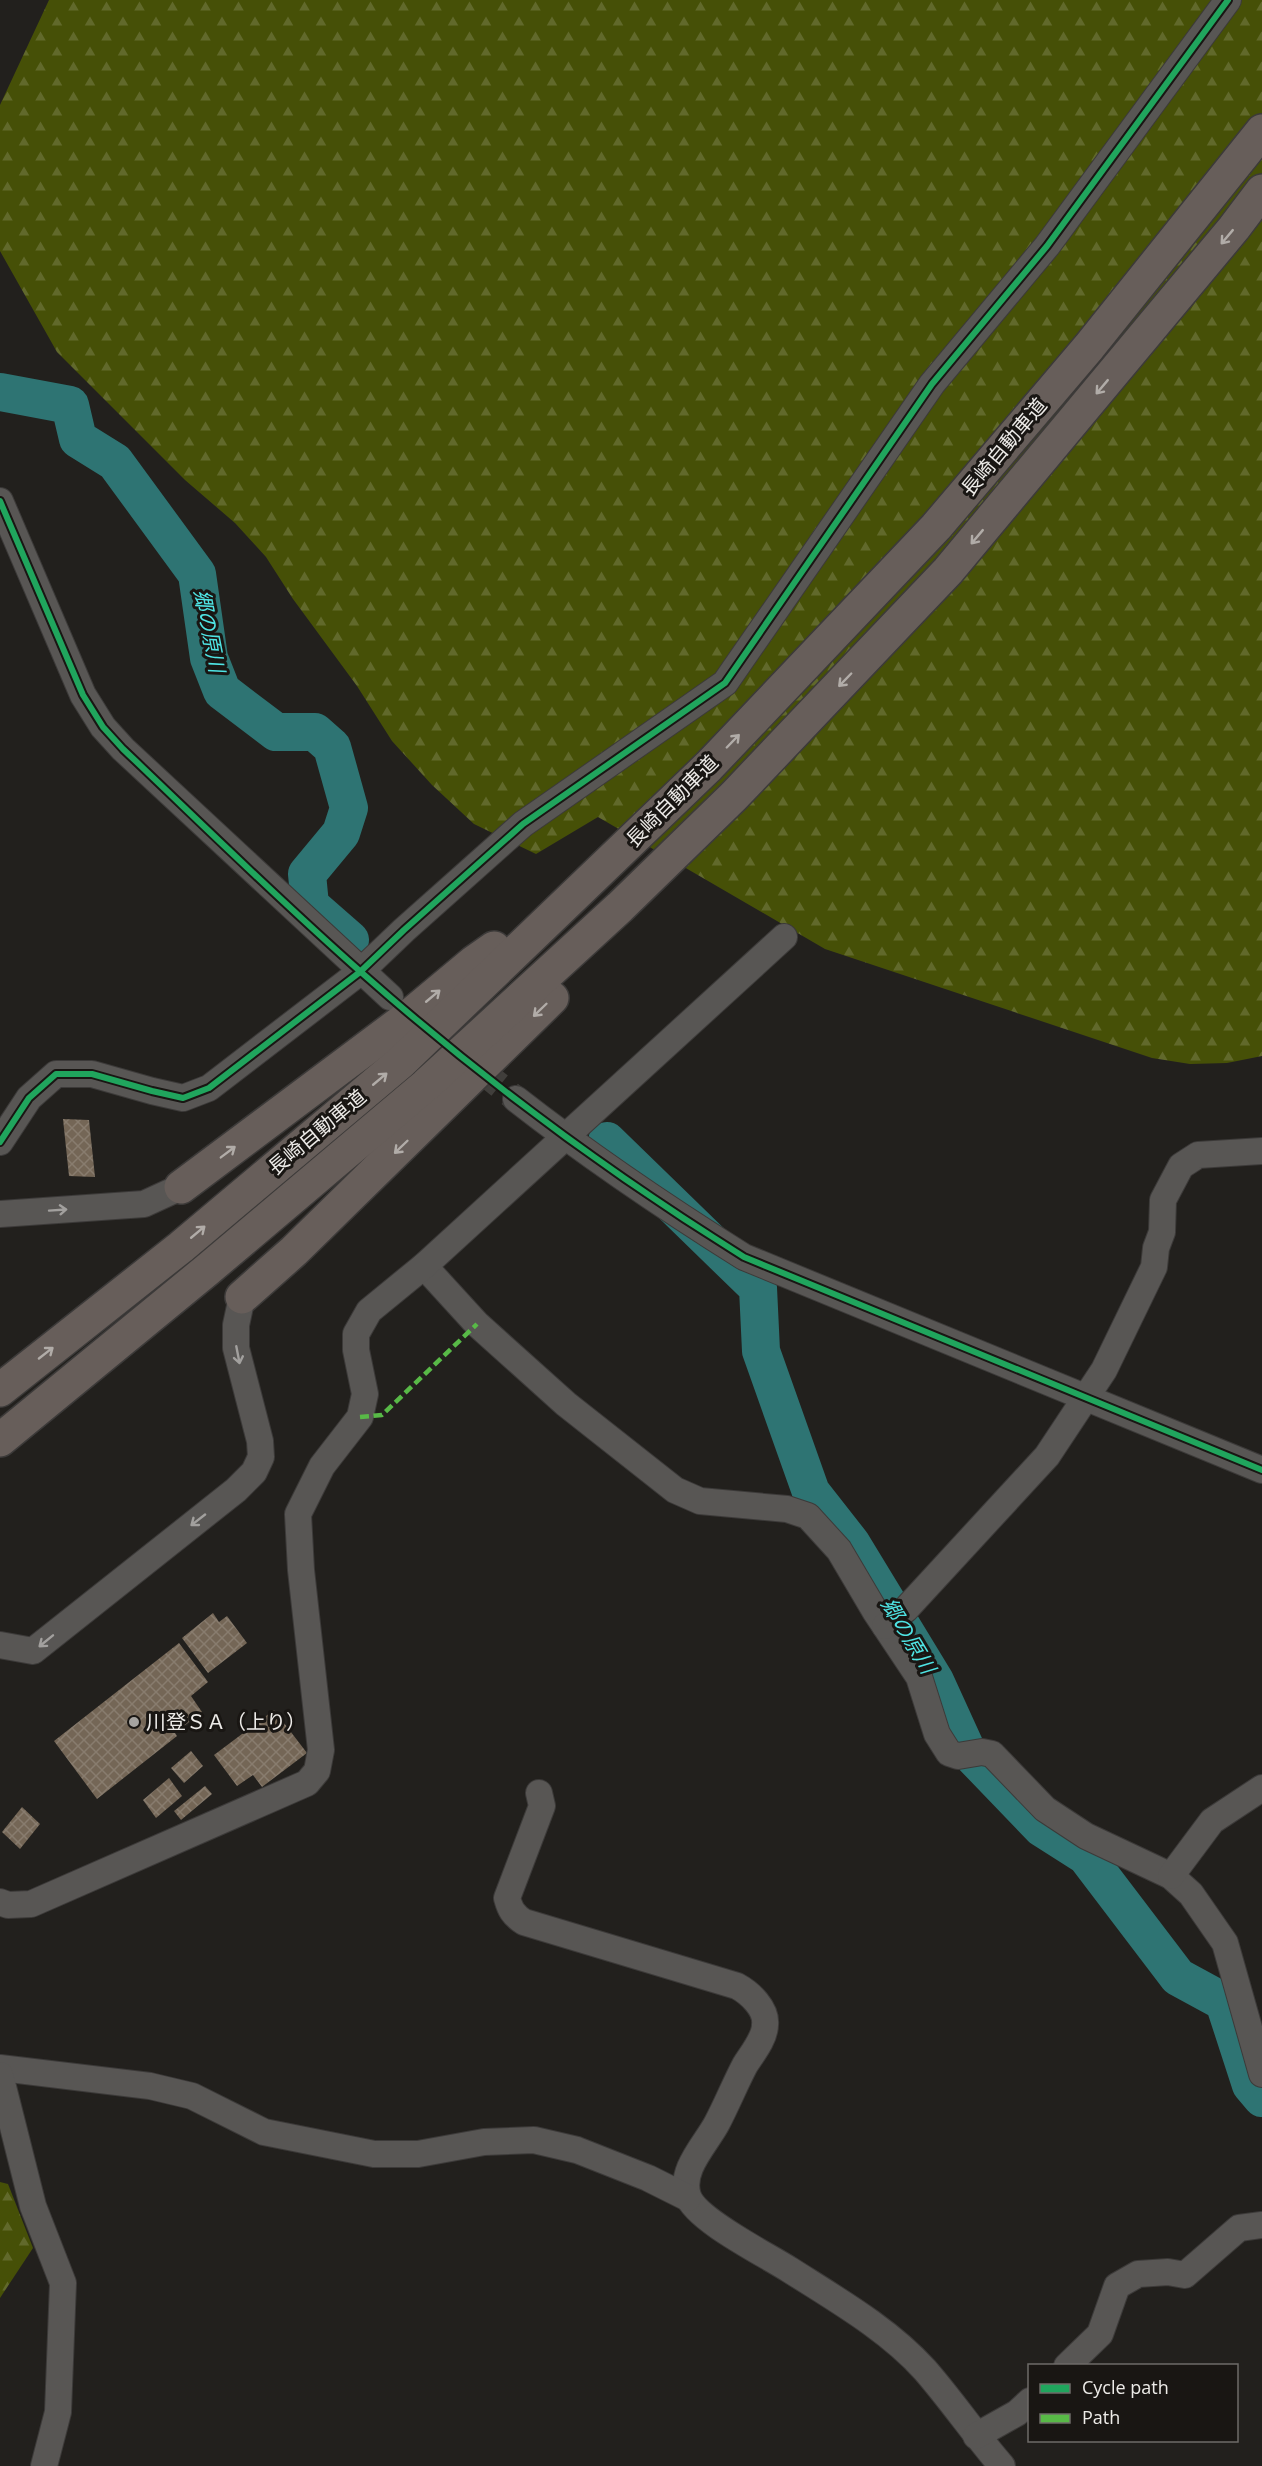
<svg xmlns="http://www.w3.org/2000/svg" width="1262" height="2466" font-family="'Open Sans','Noto Sans JP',sans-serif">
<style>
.forest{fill:url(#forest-firs)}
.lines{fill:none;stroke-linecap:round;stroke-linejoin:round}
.river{stroke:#2e7473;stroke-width:38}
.building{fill:url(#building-cross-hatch)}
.minor-tunnel{stroke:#403e3b;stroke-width:26;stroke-dasharray:26 13;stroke-linecap:butt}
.minor-casing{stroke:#3c3a39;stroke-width:28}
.highway-casing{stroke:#3c3a39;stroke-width:36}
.minor{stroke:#585654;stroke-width:26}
.highway{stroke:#675e5a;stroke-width:33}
.quiet{stroke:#58b947;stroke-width:4.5;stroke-dasharray:9 4.5;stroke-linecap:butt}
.cycleway-casing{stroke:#191613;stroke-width:10}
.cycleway{stroke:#20a55d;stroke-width:6}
.oneway{stroke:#b1aca8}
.oneway2{stroke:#a2a09e}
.poi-dot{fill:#a6a4a1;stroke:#191613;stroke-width:2}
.labels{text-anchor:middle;stroke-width:6;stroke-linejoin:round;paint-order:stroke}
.street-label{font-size:20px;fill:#edebe8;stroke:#191613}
.poi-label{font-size:20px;fill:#edebe8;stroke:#191613;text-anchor:start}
.water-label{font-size:21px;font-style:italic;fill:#4fe4e4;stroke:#191613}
</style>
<defs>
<pattern id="forest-firs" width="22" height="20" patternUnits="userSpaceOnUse" patternTransform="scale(1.5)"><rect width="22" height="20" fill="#465007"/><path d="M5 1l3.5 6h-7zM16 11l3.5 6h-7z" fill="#61692b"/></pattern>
<pattern id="building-cross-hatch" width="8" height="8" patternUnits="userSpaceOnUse" patternTransform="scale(1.5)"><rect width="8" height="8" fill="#746656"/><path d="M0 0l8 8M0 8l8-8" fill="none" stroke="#887c6e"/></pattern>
</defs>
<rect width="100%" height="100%" fill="#22201d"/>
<g class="forest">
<polygon points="49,0 1262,0 1262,1056 1227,1063 1190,1064 1152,1058 825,949 598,817 536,854 474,824 432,785 392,741 357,686 293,599 266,557 235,523 185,480 57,352 0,251 0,105"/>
<polygon points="0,2182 8,2184 33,2248 0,2298"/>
</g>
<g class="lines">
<g class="river">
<polyline points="0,392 70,405 78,439 115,462 197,574 209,658 222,691 276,732 315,732 332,747 349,808 341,833 307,874 310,905 350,940"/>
<polyline points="607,1141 758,1288 761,1351 811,1492 851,1543 935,1681 966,1749 1042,1828 1086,1856 1178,1977 1224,2002 1251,2085 1262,2098"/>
</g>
</g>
<g class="building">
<polygon points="63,1119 89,1120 95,1177 69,1176"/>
<polygon points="213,1613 219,1622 227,1616 247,1643 208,1673 182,1638"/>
<polygon points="179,1643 208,1682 191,1696 202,1712 175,1733 177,1736 97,1799 54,1741"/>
<polygon points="274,1710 307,1753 262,1787 253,1775 237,1786 214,1755"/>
<polygon points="191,1751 203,1766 184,1783 171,1768"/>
<polygon points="169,1778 182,1796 156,1818 143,1800"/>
<polygon points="205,1786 212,1794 181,1820 174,1811"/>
<polygon points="22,1807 40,1824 20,1849 2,1832"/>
</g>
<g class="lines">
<polyline class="minor-tunnel" points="419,1020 516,1099"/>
<g class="minor-casing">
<g id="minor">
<polyline points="0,501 83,695 103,727 123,749 390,997"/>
<path d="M516 1099C589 1156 666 1208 744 1257L1262 1470"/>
<polyline points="0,1142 29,1098 56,1074 92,1074 152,1091 183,1098 209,1088 360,972 404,930 523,824 725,683 932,384 1047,246 1228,0"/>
<polyline points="0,1214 144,1204 181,1187"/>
<polyline points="424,1266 477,1324 566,1404 675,1490 700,1501 787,1509 808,1516 839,1550 875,1611 919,1677 937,1734 949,1753 958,1756 982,1752 992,1754 1045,1809 1086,1836 1171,1876 1191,1894 1225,1943 1262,2074"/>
<polyline points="885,1626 906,1609 1047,1456 1104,1370 1154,1267 1156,1248 1162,1232 1163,1200 1181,1166 1198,1155 1262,1151"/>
<polyline points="0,1645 33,1651 236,1490 254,1472 261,1457 260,1441 236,1348 236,1325 242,1297"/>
<path d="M539 1793 542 1806 507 1898C510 1909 513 1915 524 1922L737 1986C750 1993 767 2009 765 2025 765 2038 752 2054 745 2065 735 2084 727 2104 717 2123 706 2144 679 2170 688 2196 696 2220 767 2255 790 2270 837 2300 888 2329 925 2370 952 2401 975 2435 1002 2466"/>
<polyline points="1171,1876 1212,1821 1262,1788"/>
<polyline points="0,1902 8,1905 31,1904 307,1783 317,1771 321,1750 301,1570 298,1514 322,1466 360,1417 365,1394 356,1350 356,1334 369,1311 424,1266 784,937"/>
<polyline points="0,2068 150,2086 192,2096 264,2132 374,2154 418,2154 484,2142 534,2140 577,2150 648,2178 688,2198"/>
<polyline points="0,2075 33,2206 63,2283 58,2412 44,2466"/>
<polyline points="1067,2366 1100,2334 1117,2286 1138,2274 1168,2272 1185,2275 1239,2228 1262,2225"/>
<polyline points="976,2436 1017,2413 1030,2401"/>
</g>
</g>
<g class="highway-casing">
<g id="highway">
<polyline points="181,1187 408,1017 474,962 494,948"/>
<polyline points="242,1297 294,1251 552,998"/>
<polyline points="0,1390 181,1247 401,1062 709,766 936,527 1089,347 1262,131"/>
<polyline points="0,1440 207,1270 426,1085 620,907 734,796 948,571 1234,228 1262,191"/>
</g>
</g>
<use href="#minor" class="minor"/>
<use href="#highway" class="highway"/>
<polyline class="quiet" points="360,1417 382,1415 477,1324"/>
<g class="cycleway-casing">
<g id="cycleway">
<path d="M0 501 83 695 103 727 123 749C202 824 280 901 362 973 481 1078 609 1173 744 1257L1262 1470"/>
<polyline points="0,1142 29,1098 56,1074 92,1074 152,1091 183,1098 209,1088 360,972 404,930 523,824 725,683 932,384 1047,246 1228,0"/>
</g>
</g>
<use href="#cycleway" class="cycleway"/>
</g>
<defs><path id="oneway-shaft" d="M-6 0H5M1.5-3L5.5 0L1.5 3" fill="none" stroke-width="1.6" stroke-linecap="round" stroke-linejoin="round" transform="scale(1.5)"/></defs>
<g class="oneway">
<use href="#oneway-shaft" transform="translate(1227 237) rotate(130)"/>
<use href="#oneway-shaft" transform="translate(1102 387) rotate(130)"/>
<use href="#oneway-shaft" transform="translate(977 537) rotate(130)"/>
<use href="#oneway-shaft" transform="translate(845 680) rotate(134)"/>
<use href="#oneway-shaft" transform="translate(733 741) rotate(-46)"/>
<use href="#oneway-shaft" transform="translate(433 996) rotate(-40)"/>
<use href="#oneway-shaft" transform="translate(540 1010) rotate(136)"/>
<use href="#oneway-shaft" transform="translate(380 1079) rotate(-40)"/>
<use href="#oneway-shaft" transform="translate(401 1147) rotate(136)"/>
<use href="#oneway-shaft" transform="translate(228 1152) rotate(-37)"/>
<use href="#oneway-shaft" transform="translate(198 1232) rotate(-40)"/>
<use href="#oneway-shaft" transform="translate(46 1353) rotate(-38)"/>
</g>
<g class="oneway2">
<use href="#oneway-shaft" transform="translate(58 1210) rotate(-4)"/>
<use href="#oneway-shaft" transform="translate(238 1355) rotate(79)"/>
<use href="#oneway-shaft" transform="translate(198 1520) rotate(142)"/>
<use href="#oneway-shaft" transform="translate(46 1641) rotate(141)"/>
</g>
<circle class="poi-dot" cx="134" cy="1722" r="6"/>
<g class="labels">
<g class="street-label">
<text transform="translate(1004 447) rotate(-50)" y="7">長崎自動車道</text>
<text transform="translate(672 801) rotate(-45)" y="7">長崎自動車道</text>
<text transform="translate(317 1132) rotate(-40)" y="7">長崎自動車道</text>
</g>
<g class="poi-label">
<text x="146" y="1729">川登ＳＡ（上り）</text>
</g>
<g class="water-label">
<text transform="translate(209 631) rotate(79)" y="7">郷の原川</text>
<text transform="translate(908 1636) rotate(59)" y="7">郷の原川</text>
</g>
</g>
<rect x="1028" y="2364" width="210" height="78" fill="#191613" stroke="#6e6b68" stroke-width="1.5"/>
<rect x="1040" y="2384" width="30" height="9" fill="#20a55d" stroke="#6e6b68" stroke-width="1.5"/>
<text x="1082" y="2394" font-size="18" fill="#edebe8">Cycle path</text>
<rect x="1040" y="2414" width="30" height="9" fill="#58b947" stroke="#6e6b68" stroke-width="1.5"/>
<text x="1082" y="2424" font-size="18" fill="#edebe8">Path</text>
</svg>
